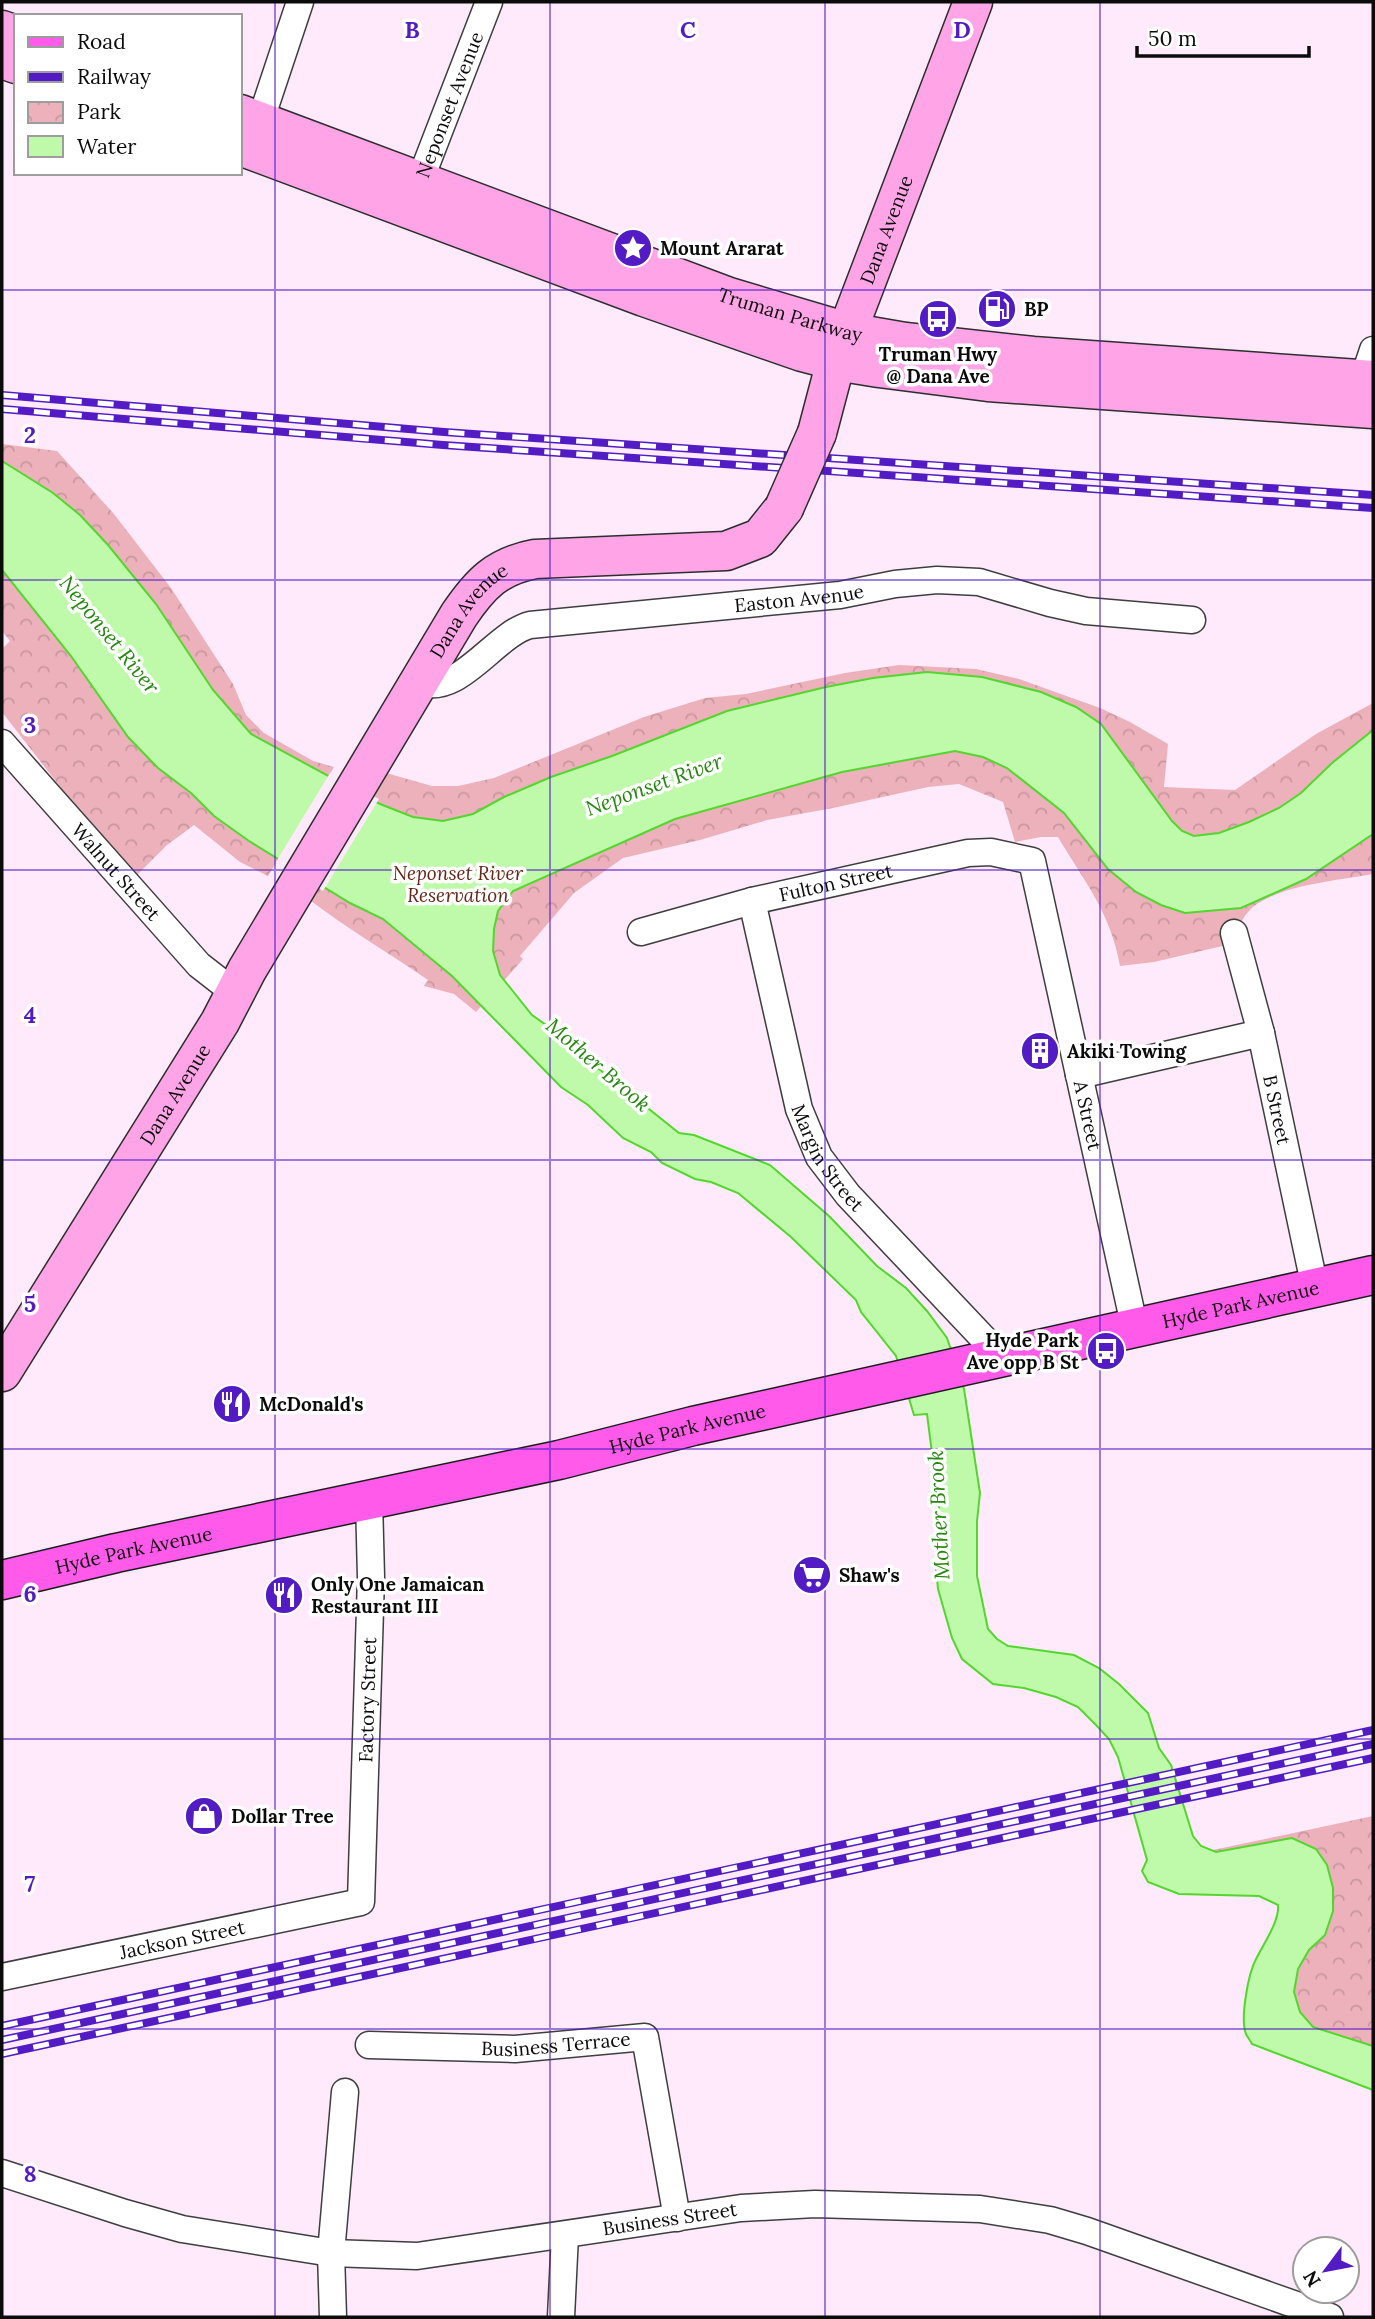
<svg xmlns="http://www.w3.org/2000/svg" width="1375" height="2319" font-family="Lora,serif">
<style>
.park{fill:url(#park-crowns)}
.water{fill:#bffaab;stroke:#53d62d;stroke-width:2}
.pier{fill:#ffeafb}
.lines{fill:none;stroke-linecap:round;stroke-linejoin:round}
.street-casing{stroke:#3e3e3e;stroke-width:29}
.secondary-casing{stroke:#2d2d2d;stroke-width:41}
.primary-casing{stroke:#1c1c1c;stroke-width:41}
.street{stroke:#fff;stroke-width:26}
.secondary{stroke:#ffa5e7;stroke-width:38}
.primary{stroke:#ff5ae9;stroke-width:38}
.rail-casing{stroke:#521bc4;stroke-width:8}
.rail{stroke:#fff;stroke-width:5;stroke-dasharray:16;stroke-linecap:butt}
.secondary-bridge-casing{stroke:#2d2d2d;stroke-width:41;stroke-linecap:butt}
.secondary-bridge{stroke:#ffa5e7;stroke-width:38}
.grid{fill:none;stroke:#521bc4;stroke-width:2;stroke-opacity:0.55}
.labels{text-anchor:middle;stroke-width:7;stroke-linejoin:round;paint-order:stroke}
.street-label{font-size:19px;fill:#0b0b0b;stroke:#fff}
.poi-label{font-size:19px;font-weight:bold;fill:#0b0b0b;stroke:#fff;text-anchor:start}
.park-label{font-size:19px;font-style:italic;fill:#672518;stroke:#fff}
.water-label{font-size:21px;font-style:italic;fill:#25870f;stroke:#fff}
.grid-label{font-size:23px;text-anchor:middle;font-weight:bold;fill:#521bc4;stroke:#fff;stroke-width:7;stroke-linejoin:round;paint-order:stroke}
</style>
<defs>
<pattern id="park-crowns" width="20" height="18" patternUnits="userSpaceOnUse" patternTransform="scale(1.75)"><rect width="20" height="18" fill="#ecb1ba"/><path d="M2 6a3 3 0 1 1 6 0M12 15a3 3 0 1 1 6 0" fill="none" stroke="#c9979f"/></pattern>
</defs>
<rect width="100%" height="100%" fill="#ffeafb"/>
<g class="park">
<polygon points="2,444 57,451 114,514 171,588 233,684 246,715 264,733 313,761 334,767 268,876 240,862 194,825 167,845 135,877 103,842 2,712 2,649 10,641 2,631"/>
<path d="M899 665 976 669 1019 679 1100 708 1130 722 1168 744 1164 787 1235 790 1316 734 1373 703V874C1337 881 1283 884 1253 907 1242 916 1237 931 1231 944L1154 962 1120 966C1110 911 1085 883 1058 837H1041L1015 842 1003 802 959 784 928 787 833 808 767 820 700 840 623 858 574 893 520 956 523 959 476 1012 454 994 424 986 428 980C389 953 349 930 311 901L386 773 432 786H458L494 778 644 717 705 698 746 694 845 673Z"/>
<polygon points="1373,1816 1373,2052 1311,2032 1290,2010 1286,1980 1322,1929 1199,1853"/>
</g>
<path class="water" d="M2 461 53 493 80 515 108 545 156 604 213 690 251 734 380 804 413 817 443 821 473 814 504 797 551 777 612 756 727 711 826 687 873 678 927 672 982 677 1041 692 1076 707 1101 724 1172 821 1182 831 1194 836 1219 833 1249 822 1279 808 1301 793 1332 763 1373 730V834L1306 879 1241 908 1185 913 1161 905 1136 892 1108 869 1064 813 1007 768 983 757 955 751 842 772 675 819 513 891 498 911 494 929 493 951 500 975 532 1015 566 1039 599 1069 679 1133 694 1135 770 1165 829 1216 877 1266 906 1288 927 1311 947 1338 964 1389 980 1493 977 1521V1576L988 1629 997 1639 1008 1646 1074 1655 1099 1668 1119 1684 1148 1713 1159 1748 1171 1765 1193 1836 1201 1846 1216 1852 1292 1838 1316 1849 1327 1865 1333 1888V1911L1325 1935 1309 1950 1298 1969 1294 1992 1300 2012 1313 2027 1373 2046V2090L1252 2044C1250 2040 1248 2038 1246 2034 1240 2019 1248 1974 1256 1959 1263 1945 1280 1920 1278 1905L1259 1896 1179 1894 1148 1882 1142 1871 1147 1860 1118 1757 1109 1739 1096 1725 1078 1707 1056 1697 1024 1688 993 1684 962 1659 952 1638 938 1589 936 1568 939 1508 927 1414 914 1415 896 1356 861 1312 856 1300 791 1237 738 1193 711 1182 695 1179 662 1163 651 1152 623 1138 588 1105 561 1087 452 976 383 919 350 903 249 841 214 816 191 793 158 768 128 737 71 656 2 570Z"/>
<polygon class="pier" points="330,773 379,799 323,891 276,862"/>
<g class="lines">
<g class="street-casing">
<g id="street">
<polyline points="260,122 300,2"/>
<path id="s1" d="M414 196 489 2"/>
<polyline points="1358,395 1373,350"/>
<path id="s2" d="M420 682C459 697 495 634 530 625L840 595 895 584 937 580 979 582 1050 603 1086 611 1192 620"/>
<path id="s3" d="M2 743 199 965 235 993"/>
<path id="s4" d="M752 901 799 1109 819 1157 848 1195 1002 1358"/>
<path id="s5" d="M641 932 752 901 968 853 991 852 1032 861 1135 1329"/>
<path id="s6" d="M1234 933 1261 1033 1315 1288"/>
<polyline points="1079,1075 1261,1033"/>
<path id="s7" d="M2 1977 361 1902 371 1577 369 1500"/>
<path id="s8" d="M369 2045 515 2049 645 2037 677 2218"/>
<path id="s9" d="M2 2173 125 2213 182 2229 331 2253 417 2256 741 2208 815 2204 980 2209 1050 2220 1087 2231 1330 2317"/>
<polyline points="333,2317 331,2253 345,2092"/>
<polyline points="561,2317 565,2235"/>
</g>
</g>
<g class="secondary-casing">
<g id="secondary">
<polyline points="2,30 16,35"/>
<polyline points="2,59 16,64"/>
<path id="s10" d="M240 114 729 297 847 332 905 342 1033 356 1373 380"/>
<polyline points="240,146 644,297 802,352 836,361 879,368 988,382 1373,409"/>
<path id="s11" d="M817 433 836 361 973 2"/>
<path id="s12" d="M2 1372 220 1022 247 970 459 615C480 584 497 566 535 559L726 551 760 538 784 508"/>
</g>
</g>
<g class="primary-casing">
<g id="primary">
<path id="s13" d="M2 1580 116 1553 559 1460 693 1426 1373 1275"/>
</g>
</g>
<use href="#street" class="street"/>
<use href="#secondary" class="secondary"/>
<use href="#primary" class="primary"/>
<g class="rail-casing">
<g id="rail">
<polyline points="2,395 444,432 1373,495"/>
<polyline points="2,409 443,445 1373,508"/>
<polyline points="2,2026 1373,1730"/>
<polyline points="2,2040 1373,1744"/>
<polyline points="2,2054 1373,1758"/>
</g>
</g>
<use href="#rail" class="rail"/>
<g class="secondary-bridge-casing">
<polyline id="secondary-bridge" points="784,508 817,433"/>
</g>
<use href="#secondary-bridge" class="secondary-bridge"/>
</g>
<path class="grid" d="M275 2V2317M550 2V2317M825 2V2317M1100 2V2317M2 290H1373M2 580H1373M2 870H1373M2 1160H1373M2 1449H1373M2 1739H1373M2 2029H1373"/>
<defs>
<g id="sight-disc" transform="scale(2.0125)"><circle r="9.5" fill="#521bc4" stroke="#fff"/><path d="M0-6L1.8-2.2L6-1.7L2.9 1.2L3.7 5.4L0 3.3L-3.7 5.4L-2.9 1.2L-6-1.7L-1.8-2.2Z" fill="#fff"/></g>
<g id="fuel-disc" transform="scale(2.0125)"><circle r="9.5" fill="#521bc4" stroke="#fff"/><path d="M-5.5-6h7V0h2V4h1.3V-2.5L3-4.5l.8-.8L6-3V5H2.5V1h-1V6h-7ZM-4.2-4.7v3.2H.2V-4.7Z" fill="#fff"/></g>
<g id="bus-disc" transform="scale(2.0125)"><circle r="9.5" fill="#521bc4" stroke="#fff"/><path d="M-5-6H5V4H4V6H2V4H-2V6H-4V4H-5ZM-3.5-4V0h7V-4ZM-3.5 1.2v1.5H-2V1.2ZM2 1.2v1.5H3.5V1.2Z" fill="#fff"/></g>
<g id="building-disc" transform="scale(2.0125)"><circle r="9.5" fill="#521bc4" stroke="#fff"/><path d="M-4-6H4V6H1V3H-1V6H-4ZM-2.5-4.3h1.7v1.8h-1.7ZM.8-4.3h1.7v1.8H.8ZM-2.5-1h1.7V.8h-1.7ZM.8-1h1.7V.8H.8Z" fill="#fff"/></g>
<g id="restaurant-disc" transform="scale(2.0125)"><circle r="9.5" fill="#521bc4" stroke="#fff"/><path d="M-5-6h1v4h1v-4h1v4h1v-4h1v5L-1.5 .5V6h-2V.5L-5-1ZM5-6V6H3V1.5H1.5Q1.5-4 5-6Z" fill="#fff"/></g>
<g id="supermarket-disc" transform="scale(2.0125)"><circle r="9.5" fill="#521bc4" stroke="#fff"/><path d="M-6-5.5h2.5l.6 2H6L4.5 2H-2.5L-4.4-4H-6ZM-1.5 3.2a1.3 1.3 0 1 0 .1 0ZM3 3.2a1.3 1.3 0 1 0 .1 0Z" fill="#fff"/></g>
<g id="shop-disc" transform="scale(2.0125)"><circle r="9.5" fill="#521bc4" stroke="#fff"/><path d="M-5-2.5h2.3a2.7 3.5 0 0 1 5.4 0H5L5.5 6h-11ZM-1.5-2.5h3a1.5 2.3 0 0 0-3 0Z" fill="#fff"/></g>
</defs>
<g fill-rule="evenodd">
<use href="#sight-disc" x="633" y="248"/>
<use href="#fuel-disc" x="997" y="309"/>
<use href="#bus-disc" x="938" y="319"/>
<use href="#building-disc" x="1040" y="1051"/>
<use href="#bus-disc" x="1106" y="1351"/>
<use href="#restaurant-disc" x="232" y="1404"/>
<use href="#supermarket-disc" x="812" y="1575"/>
<use href="#restaurant-disc" x="284" y="1595"/>
<use href="#shop-disc" x="204" y="1816"/>
</g>
<g class="labels">
<g class="street-label">
<text dy="7" stroke="none"><textPath href="#s1" startOffset="98">Neponset Avenue</textPath></text>
<text dy="7" stroke="none"><textPath href="#s11" startOffset="215">Dana Avenue</textPath></text>
<text dy="7" stroke="none"><textPath href="#s10" startOffset="586">Truman Parkway</textPath></text>
<text dy="7" stroke="none"><textPath href="#s2" startOffset="399">Easton Avenue</textPath></text>
<text dy="7" stroke="none"><textPath href="#s12" startOffset="894">Dana Avenue</textPath></text>
<text dy="7" stroke="none"><textPath href="#s3" startOffset="172">Walnut Street</textPath></text>
<text dy="7" stroke="none"><textPath href="#s5" startOffset="201">Fulton Street</textPath></text>
<text dy="7" stroke="none"><textPath href="#s12" startOffset="327">Dana Avenue</textPath></text>
<text dy="7" stroke="none"><textPath href="#s6" startOffset="182">B Street</textPath></text>
<text dy="7" stroke="none"><textPath href="#s5" startOffset="662">A Street</textPath></text>
<text dy="7" stroke="none"><textPath href="#s4" startOffset="270">Margin Street</textPath></text>
<text dy="7" stroke="none"><textPath href="#s13" startOffset="1269">Hyde Park Avenue</textPath></text>
<text dy="7" stroke="none"><textPath href="#s13" startOffset="702">Hyde Park Avenue</textPath></text>
<text dy="7" stroke="none"><textPath href="#s13" startOffset="135">Hyde Park Avenue</textPath></text>
<text dy="7" stroke="none"><textPath href="#s7" startOffset="569">Factory Street</textPath></text>
<text dy="7" stroke="none"><textPath href="#s7" startOffset="184">Jackson Street</textPath></text>
<text dy="7" stroke="none"><textPath href="#s8" startOffset="187">Business Terrace</textPath></text>
<text dy="7" stroke="none"><textPath href="#s9" startOffset="681">Business Street</textPath></text>
</g>
<g class="poi-label">
<text x="660" y="255">Mount Ararat</text>
<text x="1024" y="316">BP</text>
<text x="938" y="361" text-anchor="middle">Truman Hwy<tspan x="938" dy="22">@ Dana Ave</tspan></text>
<text x="1067" y="1058">Akiki Towing</text>
<text x="1079" y="1347" text-anchor="end">Hyde Park<tspan x="1079" dy="22">Ave opp B St</tspan></text>
<text x="259" y="1411">McDonald's</text>
<text x="839" y="1582">Shaw's</text>
<text x="311" y="1591">Only One Jamaican<tspan x="311" dy="22">Restaurant III</tspan></text>
<text x="231" y="1823">Dollar Tree</text>
</g>
<g class="park-label">
<text x="458" y="880">Neponset River<tspan x="458" dy="22">Reservation</tspan></text>
</g>
<g class="water-label">
<text transform="translate(109 635) rotate(51)" y="7">Neponset River</text>
<text transform="translate(654 785) rotate(-20)" y="7">Neponset River</text>
<text transform="translate(598 1065) rotate(41)" y="7">Mother Brook</text>
<text transform="translate(939 1515) rotate(-93)" y="7">Mother Brook</text>
</g>
</g>
<g class="grid-label">
<text x="412" y="38">B</text>
<text x="688" y="38">C</text>
<text x="962" y="38">D</text>
<text x="30" y="443">2</text>
<text x="30" y="733">3</text>
<text x="30" y="1023">4</text>
<text x="30" y="1312">5</text>
<text x="30" y="1602">6</text>
<text x="30" y="1892">7</text>
<text x="30" y="2182">8</text>
</g>
<rect width="1375" height="2319" fill="none" stroke="#0b0b0b" stroke-width="7"/>
<rect x="14" y="14" width="228" height="161" fill="#ffffff" stroke="#9d9d9d" stroke-width="2"/>
<rect x="28" y="37" width="35" height="10" fill="#ff5ae9" stroke="#9d9d9d" stroke-width="2"/>
<text x="77" y="49" font-size="21" fill="#0b0b0b">Road</text>
<rect x="28" y="72" width="35" height="10" fill="#521bc4" stroke="#9d9d9d" stroke-width="2"/>
<text x="77" y="84" font-size="21" fill="#0b0b0b">Railway</text>
<rect x="28" y="102" width="35" height="21" fill="url(#park-crowns)" stroke="#9d9d9d" stroke-width="2"/>
<text x="77" y="119" font-size="21" fill="#0b0b0b">Park</text>
<rect x="28" y="136" width="35" height="21" fill="#bffaab" stroke="#9d9d9d" stroke-width="2"/>
<text x="77" y="154" font-size="21" fill="#0b0b0b">Water</text>
<g transform="translate(1326 2270) rotate(238)"><circle r="33" fill="#ffffff" stroke="#9d9d9d" stroke-width="2"/>
<path d="M0-5L12 26L0 18L-12 26Z" fill="#521bc4"/>
<text y="-10" font-size="19" font-weight="bold" text-anchor="middle" fill="#0b0b0b">N</text>
</g>
<path d="M1137 46v10h172v-10" fill="none" stroke="#0b0b0b" stroke-width="3.5"/>
<text x="1148" y="46" font-size="21" fill="#0b0b0b" stroke="#ffffff" stroke-width="5" paint-order="stroke">50 m</text>
</svg>
